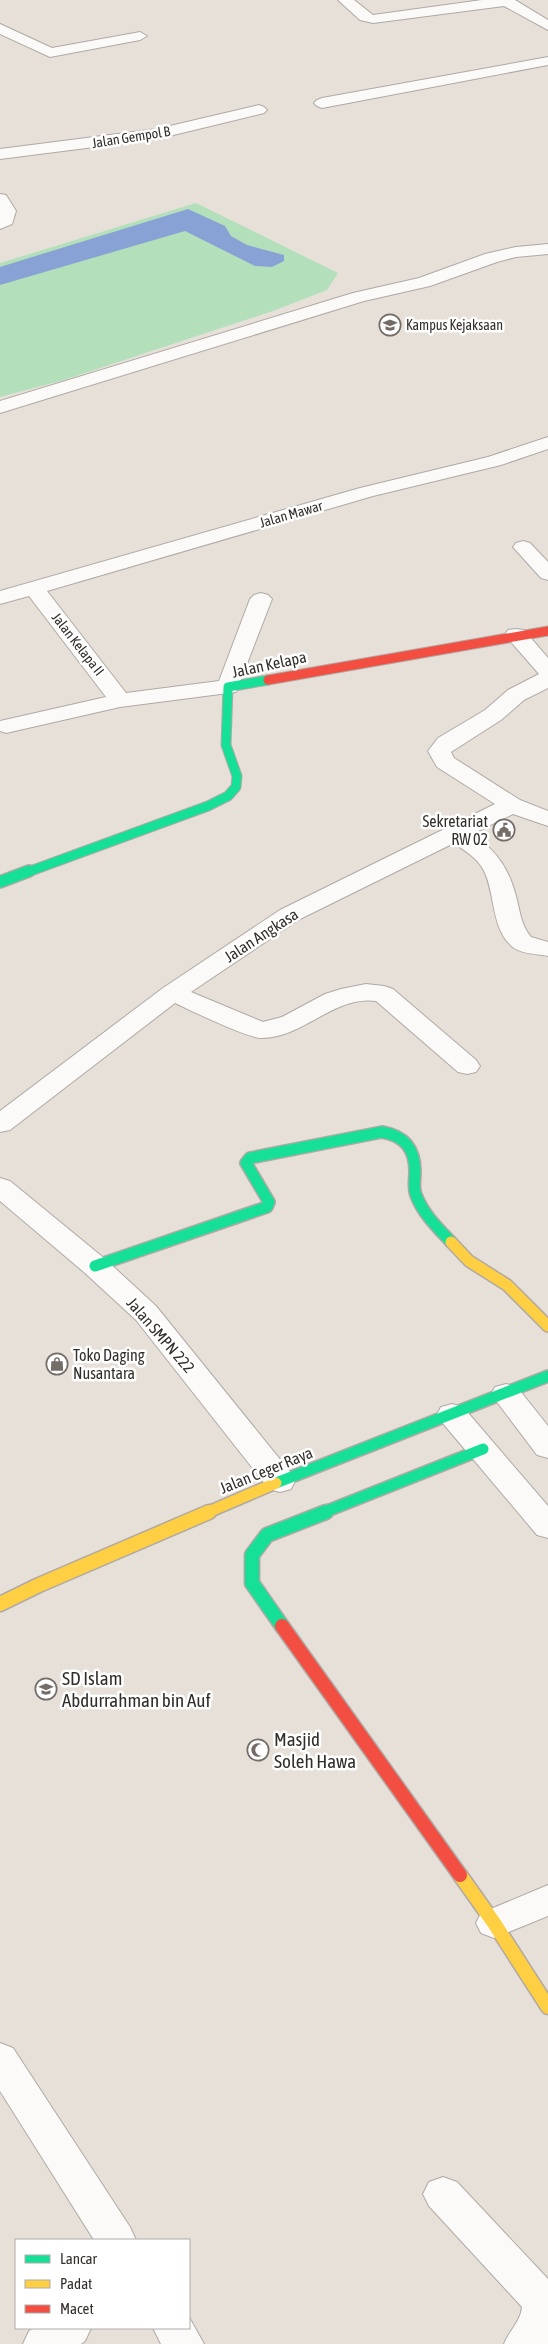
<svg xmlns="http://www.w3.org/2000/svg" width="548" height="2344" font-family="'Asap Condensed',sans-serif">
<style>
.green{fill:#b3dfba}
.water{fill:#89a2d5}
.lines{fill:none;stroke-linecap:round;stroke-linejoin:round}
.street-casing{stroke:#afa9a4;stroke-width:2}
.fast-far2-casing{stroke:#afa9a4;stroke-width:11}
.fast-far1-casing{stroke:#afa9a4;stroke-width:14}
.fast-casing{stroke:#afa9a4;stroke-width:17}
.slow-far1-casing{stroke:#afa9a4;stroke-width:14}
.slow-casing{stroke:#afa9a4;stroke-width:17}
.jam-far1-casing{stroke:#afa9a4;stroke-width:11}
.jam-casing{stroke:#afa9a4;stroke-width:17}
.street{fill:#fbfaf9;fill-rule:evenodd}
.fast-far2{stroke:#16e098;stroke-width:9}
.fast-far1{stroke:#16e098;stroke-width:11}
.fast{stroke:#16e098;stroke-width:14}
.slow-far1{stroke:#ffcf43;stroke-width:11}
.slow{stroke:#ffcf43;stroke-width:14}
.jam-far1{stroke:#f24e42;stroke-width:9}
.jam{stroke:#f24e42;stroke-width:14}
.labels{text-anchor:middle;stroke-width:5;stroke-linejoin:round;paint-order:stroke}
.far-street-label{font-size:14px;fill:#342e2a;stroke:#fff}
.far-poi-label{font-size:14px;fill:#342e2a;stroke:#fff;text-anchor:start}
.street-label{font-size:16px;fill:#342e2a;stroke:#fff}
.poi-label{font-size:16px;fill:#342e2a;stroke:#fff;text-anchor:end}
.near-poi-label{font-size:19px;fill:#342e2a;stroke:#fff;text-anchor:start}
</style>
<rect width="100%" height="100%" fill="#e7e0d9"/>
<polygon class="green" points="196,203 338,273 327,290 273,311 64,380 0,397 0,263"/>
<polygon class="water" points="188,209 225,226 231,236 247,245 284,255 284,261 272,267 255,266 185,231 0,285 0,267"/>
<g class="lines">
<g class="street-casing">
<g id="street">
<polygon points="338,0 354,0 373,15 482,0 515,0 548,20 548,30 504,6 373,23 360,20"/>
<polygon points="0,24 52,48 140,32 147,36 140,40 50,57 0,34"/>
<polygon points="548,57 548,65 322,108 317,106 314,103 317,100 322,98"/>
<polygon points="259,105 264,107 267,110 264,113 157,139 0,159 0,149 157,129"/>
<polygon points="0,194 6,195 16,211 12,224 0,229"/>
<polygon points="548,244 548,254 516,257 497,262 430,286 364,301 0,413 0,401 353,293 419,278 485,254 516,247"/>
<polygon points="548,437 548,449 501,465 373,496 47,591 126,693 219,681 250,599 254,595 261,593 268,595 272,599 236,692 120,707 6,733 0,731 0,721 106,697 29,596 0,604 0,591 360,488 488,457"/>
<polygon points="523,541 530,543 548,562 548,580 541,578 513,547 516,543"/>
<path d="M516 629 524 630 548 658V688L524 700 501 720 451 752 454 758 520 800 548 811V826L513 814 472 834C498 851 510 871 517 900 520 913 522 927 531 937L548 942V956C538 954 523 954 514 948 490 930 496 892 483 869 477 858 464 850 454 843L298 920 191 992 263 1022 282 1017 325 994 341 989 366 984 384 986 393 989 476 1060 480 1066 476 1072 467 1074 458 1072 376 1001C334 995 304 1038 261 1038 245 1037 192 1011 175 1003L10 1130 0 1132V1111L163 988 280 910 495 804 437 767 428 751 438 738 485 710 508 690 539 674 505 635 508 630Z"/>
<polygon points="0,1178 10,1181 105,1259 156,1306 291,1473 295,1481 291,1489 280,1492 269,1489 136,1320 85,1273 0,1201"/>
<polygon points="506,1384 517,1387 548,1426 548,1458 537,1455 491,1394 495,1387"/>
<polygon points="452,1404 463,1407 548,1506 548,1538 537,1535 441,1421 437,1414 441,1407"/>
<polygon points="548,1885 548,1916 494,1938 481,1933 476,1923 481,1913"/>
<polygon points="0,2043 13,2048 130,2227 136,2240 94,2240 0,2091"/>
<path d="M443 2177 457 2182 548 2279V2344H504C509 2331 521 2321 522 2307L429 2206 423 2194 429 2182Z"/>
<polygon points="189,2317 204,2344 161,2344 153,2328 189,2328"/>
<polygon points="34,2328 91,2328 85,2341 81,2344 23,2344 29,2331"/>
</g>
</g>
<g class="fast-far2-casing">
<polyline id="fast-far2" points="25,873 208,806 228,796 236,787 237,776 226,745 228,687 268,680"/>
</g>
<g class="fast-far1-casing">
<g id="fast-far1">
<polyline points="0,882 29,871"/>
<path d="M95 1266 267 1207 269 1202 246 1163 250 1158 382 1132C405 1136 415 1149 415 1172 415 1180 413 1188 416 1195 423 1214 438 1228 451 1242"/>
<polyline points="276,1483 548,1376"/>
<polyline points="322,1513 483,1449"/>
</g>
</g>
<g class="fast-casing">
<polyline id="fast" points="282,1626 252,1583 252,1555 267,1535 326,1512"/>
</g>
<g class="slow-far1-casing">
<g id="slow-far1">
<polyline points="451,1242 469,1261 507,1285 548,1326"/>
<polyline points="206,1513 276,1483"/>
</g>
</g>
<g class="slow-casing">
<g id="slow">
<polyline points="0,1604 39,1585 209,1512"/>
<polyline points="460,1875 494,1923 548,2007"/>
</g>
</g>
<g class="jam-far1-casing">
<polyline id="jam-far1" points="268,680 548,631"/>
</g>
<g class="jam-casing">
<polyline id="jam" points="282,1626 460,1875"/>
</g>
<use href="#street" class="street"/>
<use href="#fast-far2" class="fast-far2"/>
<use href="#fast-far1" class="fast-far1"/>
<use href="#fast" class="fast"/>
<use href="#slow-far1" class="slow-far1"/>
<use href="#slow" class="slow"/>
<use href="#jam-far1" class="jam-far1"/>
<use href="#jam" class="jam"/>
</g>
<defs>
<g id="university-ring" transform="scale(1.125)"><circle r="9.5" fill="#fff" stroke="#736c67" stroke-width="1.5"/><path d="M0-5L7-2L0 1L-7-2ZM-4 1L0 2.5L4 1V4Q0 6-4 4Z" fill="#736c67"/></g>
<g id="civic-ring" transform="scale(1.125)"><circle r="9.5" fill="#fff" stroke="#736c67" stroke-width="1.5"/><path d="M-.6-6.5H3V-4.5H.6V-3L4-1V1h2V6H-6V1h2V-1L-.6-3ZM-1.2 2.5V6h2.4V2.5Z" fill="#736c67"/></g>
<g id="shop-ring" transform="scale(1.125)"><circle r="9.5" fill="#fff" stroke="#736c67" stroke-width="1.5"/><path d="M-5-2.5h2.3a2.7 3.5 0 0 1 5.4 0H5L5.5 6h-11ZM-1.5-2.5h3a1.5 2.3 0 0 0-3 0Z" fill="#736c67"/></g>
<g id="school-ring" transform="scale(1.125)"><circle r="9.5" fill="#fff" stroke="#736c67" stroke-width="1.5"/><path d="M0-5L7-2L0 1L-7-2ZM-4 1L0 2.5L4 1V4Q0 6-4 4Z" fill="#736c67"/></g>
<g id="mosque-ring" transform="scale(1.125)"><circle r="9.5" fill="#fff" stroke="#736c67" stroke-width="1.5"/><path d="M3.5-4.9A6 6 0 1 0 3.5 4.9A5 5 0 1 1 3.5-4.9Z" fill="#736c67"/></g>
</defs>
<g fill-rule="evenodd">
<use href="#university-ring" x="390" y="325"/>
<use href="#civic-ring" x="504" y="830"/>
<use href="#shop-ring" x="57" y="1364"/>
<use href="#school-ring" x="46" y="1689"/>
<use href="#mosque-ring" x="258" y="1750"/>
</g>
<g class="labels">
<g class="far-street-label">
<text transform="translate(131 137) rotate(-9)" y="5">Jalan Gempol B</text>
<text transform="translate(291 514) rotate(-16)" y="5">Jalan Mawar</text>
<text transform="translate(78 644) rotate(52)" y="5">Jalan Kelapa II</text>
</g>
<g class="far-poi-label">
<text x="406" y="330">Kampus Kejaksaan</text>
</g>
<g class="street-label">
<text transform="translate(269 664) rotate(-12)" y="6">Jalan Kelapa</text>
<text transform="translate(261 935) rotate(-33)" y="6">Jalan Angkasa</text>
<text transform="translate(161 1335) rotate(49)" y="6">Jalan SMPN 222</text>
<text transform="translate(266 1470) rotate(-22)" y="6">Jalan Ceger Raya</text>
</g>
<g class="poi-label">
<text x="488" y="827">Sekretariat<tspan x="488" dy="18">RW 02</tspan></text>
<text x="73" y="1361" text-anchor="start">Toko Daging<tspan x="73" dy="18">Nusantara</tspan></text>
</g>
<g class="near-poi-label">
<text x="62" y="1685">SD Islam<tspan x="62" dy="22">Abdurrahman bin Auf</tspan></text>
<text x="274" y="1746">Masjid<tspan x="274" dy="22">Soleh Hawa</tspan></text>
</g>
</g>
<rect x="15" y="2239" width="175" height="90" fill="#ffffff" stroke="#aeabaa"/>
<rect x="25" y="2255" width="25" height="8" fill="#16e098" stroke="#aeabaa"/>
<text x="60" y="2264" font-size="15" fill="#342e2a">Lancar</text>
<rect x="25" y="2280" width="25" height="8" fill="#ffcf43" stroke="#aeabaa"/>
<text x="60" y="2289" font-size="15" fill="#342e2a">Padat</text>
<rect x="25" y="2305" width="25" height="8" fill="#f24e42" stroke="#aeabaa"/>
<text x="60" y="2314" font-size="15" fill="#342e2a">Macet</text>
</svg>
